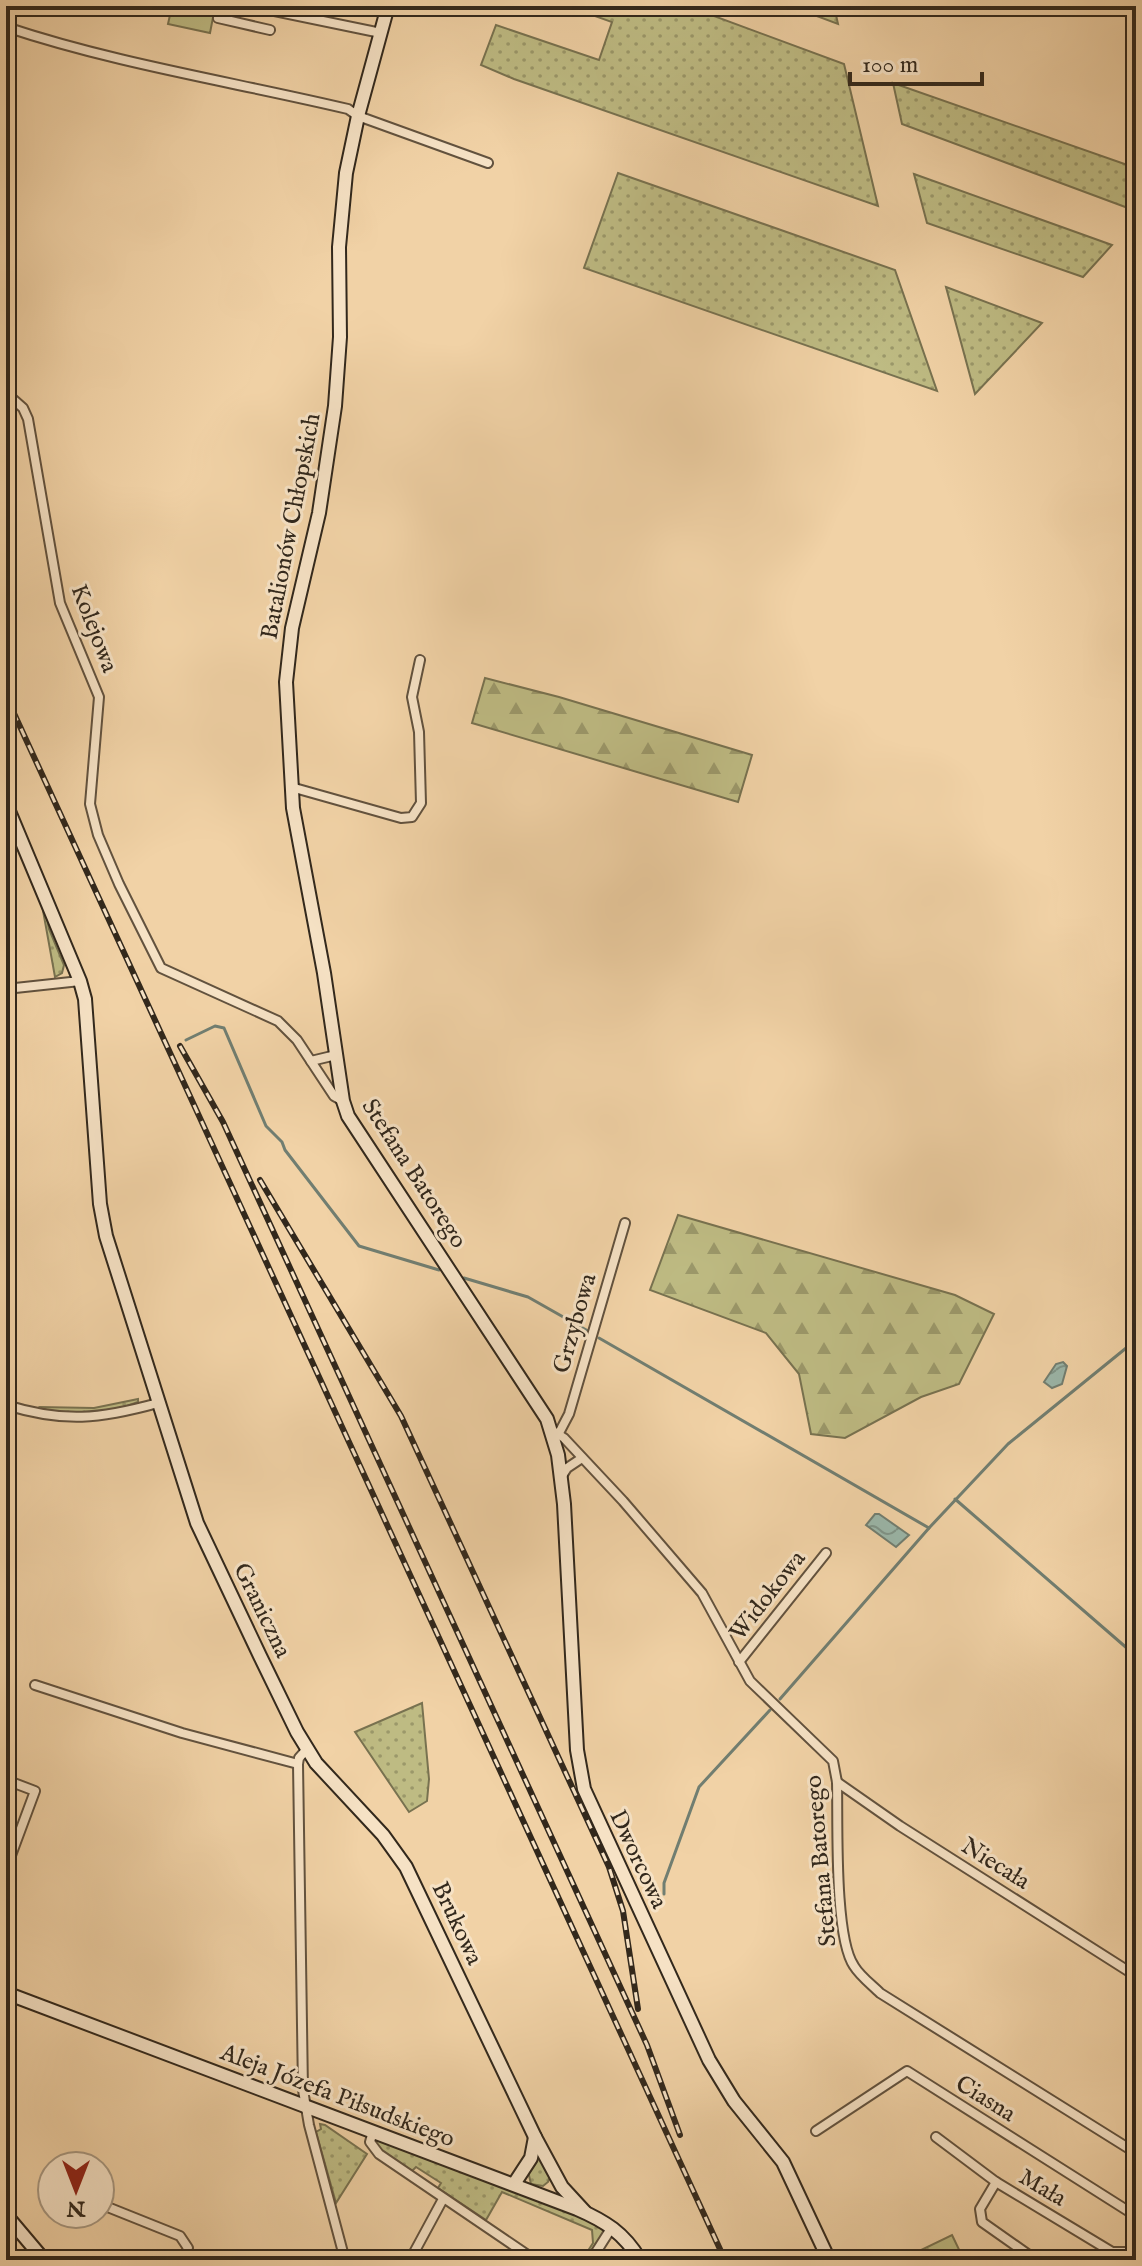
<svg xmlns="http://www.w3.org/2000/svg" width="1142" height="2266" font-family="'IM FELL English',serif">
<style>
.grass{fill:url(#grass-dots);stroke:#787250;stroke-width:2}
.forest{fill:url(#forest-firs);stroke:#787250;stroke-width:2}
.park{fill:url(#park-tufts);stroke:#787250;stroke-width:2}
.water{fill:url(#water-waves);stroke:#717e71;stroke-width:2}
.lines{fill:none;stroke-linecap:round;stroke-linejoin:round}
.stream{stroke:#717e71;stroke-width:3}
.street-casing{stroke:#62523e;stroke-width:12}
.secondary-casing{stroke:#32281c;stroke-width:16}
.street{stroke:#f6e2c5;stroke-width:8}
.secondary{stroke:#f6e2c5;stroke-width:12}
.rail-casing{stroke:#32281c;stroke-width:6}
.rail{stroke:#f6e2c5;stroke-width:3;stroke-dasharray:9;stroke-linecap:butt}
.labels{text-anchor:middle;stroke-width:6;stroke-linejoin:round;paint-order:stroke}
.street-label{font-size:24px;fill:#32281c;stroke:#f6e2c5}
</style>
<defs>
<pattern id="grass-dots" width="8" height="8" patternUnits="userSpaceOnUse" patternTransform="scale(2)"><rect width="8" height="8" fill="#bebb83"/><path d="M2 2h.1M6 6h.1" fill="none" stroke="#9b986a" stroke-width="1.8" stroke-linecap="round"/></pattern>
<pattern id="forest-firs" width="22" height="20" patternUnits="userSpaceOnUse" patternTransform="scale(2)"><rect width="22" height="20" fill="#bebb83"/><path d="M5 1l3.5 6h-7zM16 11l3.5 6h-7z" fill="#9b986a"/></pattern>
<pattern id="park-tufts" width="24" height="20" patternUnits="userSpaceOnUse" patternTransform="scale(2)"><rect width="24" height="20" fill="#bebb83"/><path d="M3 7l-1-3M5 7V3M7 7l1-3M15 17l-1-3M17 17v-4M19 17l1-3" fill="none" stroke="#9b986a"/></pattern>
<pattern id="water-waves" width="16" height="10" patternUnits="userSpaceOnUse" patternTransform="scale(2)"><rect width="16" height="10" fill="#9bb7aa"/><path d="M0 5q4-4 8 0t8 0" fill="none" stroke="#7f958a"/></pattern>
</defs>
<rect width="100%" height="100%" fill="#f1d2a6"/>
<filter id="stains"><feTurbulence type="fractalNoise" baseFrequency=".0025" numOctaves="4"/><feColorMatrix values="0 0 0 0 .2 0 0 0 0 .09 0 0 0 0 .02 0 0 0 .5 -.17"/></filter>
<radialGradient id="worn" r=".72"><stop offset=".6" stop-color="#630" stop-opacity="0"/><stop offset="1" stop-color="#630" stop-opacity=".3"/></radialGradient>
<g class="grass">
<polygon points="567,6 687,6 844,64 878,206 514,79 481,65 496,25 599,60 612,22"/>
<polygon points="790,6 834,6 838,24"/>
<polygon points="893,83 1136,168 1136,211 902,124"/>
<polygon points="618,173 895,270 937,391 584,268"/>
<polygon points="914,174 1112,245 1083,277 927,223"/>
<polygon points="946,287 1042,323 975,394"/>
<polygon points="6,816 44,904 49,929 64,965 62,973 55,977 42,905"/>
<path d="M138 1399V1402C117 1411 60 1420 41 1407L94 1408Z"/>
<polygon points="422,1703 429,1779 427,1801 409,1812 355,1732"/>
<polygon points="320,2124 325,2125 367,2154 336,2203 316,2132 321,2129"/>
<polygon points="377,2137 591,2220 605,2229 604,2233 586,2260 582,2260 593,2243 592,2230 502,2192 486,2220 438,2188 441,2183 416,2167 412,2171 375,2146"/>
<polygon points="537,2142 551,2175 548,2182 543,2186 531,2184 528,2171"/>
</g>
<g class="forest">
<polygon points="485,678 559,697 752,755 738,802 472,723"/>
<polygon points="678,1215 955,1295 994,1314 959,1384 921,1397 845,1438 811,1434 799,1374 766,1333 650,1290"/>
</g>
<g class="park">
<polygon points="172,6 215,7 210,33 168,24"/>
<polygon points="952,2235 964,2260 921,2260 917,2252"/>
</g>
<g class="water">
<polygon points="1063,1362 1067,1366 1062,1384 1052,1388 1044,1382 1056,1364"/>
<polygon points="875,1514 879,1514 909,1535 896,1547 866,1525"/>
</g>
<g class="lines">
<g class="stream">
<polyline points="186,1040 215,1026 224,1028 266,1126 282,1142 285,1150 359,1246 439,1270"/>
<polyline points="464,1278 528,1297 588,1331"/>
<polyline points="599,1338 929,1528 1008,1444 1136,1340"/>
<polyline points="955,1499 1136,1656"/>
<polyline points="780,1699 929,1528"/>
<polyline points="664,1894 664,1883 699,1787 770,1710"/>
</g>
<g class="street-casing">
<g id="street">
<polyline points="221,6 218,18 270,30"/>
<polyline points="250,6 381,33"/>
<path d="M6 27C117 64 234 82 348 109L358 116 488 163"/>
<polyline points="6,393 23,408 28,419 60,603 99,697 90,804 98,835 119,884 161,968 278,1021 297,1040 334,1096 343,1101"/>
<polyline points="291,787 401,818 412,817 421,803 419,732 412,697 420,660"/>
<polyline points="6,989 80,981"/>
<polyline points="311,1061 336,1055"/>
<path d="M6 1405C64 1423 100 1419 158 1403"/>
<path d="M553 1431 564 1438 623 1501 702 1593 750 1681 833 1761 837 1782C838 1822 834 1937 854 1966 860 1976 872 1985 880 1993L1136 2153"/>
<polyline points="559,1433 569,1414 625,1223"/>
<polyline points="562,1476 567,1468 582,1458"/>
<polyline points="739,1662 826,1553"/>
<polyline points="35,1685 182,1733 298,1764"/>
<polyline points="307,1749 299,1758 298,1764 303,2090 309,2125 345,2260"/>
<polyline points="1136,1778 1131,1796 1136,1806"/>
<polyline points="6,1780 35,1791 6,1869"/>
<polyline points="837,1782 900,1826 1136,1976"/>
<polyline points="6,2086 10,2079"/>
<polyline points="373,2131 370,2142 379,2154 535,2260"/>
<polyline points="816,2131 907,2071 1136,2216"/>
<polyline points="936,2137 996,2182 1112,2252 1136,2252"/>
<polyline points="996,2182 980,2209 982,2222 1036,2260"/>
<polyline points="100,2204 180,2236 188,2248 183,2260"/>
<polyline points="410,2260 443,2199"/>
<polyline points="591,2260 612,2227"/>
</g>
</g>
<g class="secondary-casing">
<g id="secondary">
<polyline points="388,6 358,116 346,173 339,247 340,337 335,406 319,513 292,628 286,682 293,808 324,973 343,1101 348,1116 547,1419 558,1455 564,1504 577,1750 584,1789 709,2060 734,2101 783,2162 829,2260"/>
<polyline points="6,804 80,981 85,999 100,1204 106,1236 197,1523 260,1656 297,1732 316,1763 383,1835 406,1867 535,2137 562,2187 585,2212"/>
<path d="M6 1993 577 2209C605 2221 624 2233 640 2260"/>
<polyline points="514,2184 531,2158 535,2137"/>
<polyline points="6,2215 44,2260"/>
</g>
</g>
<use href="#street" class="street"/>
<use href="#secondary" class="secondary"/>
<g class="rail-casing">
<g id="rail">
<polyline points="6,696 725,2260"/>
<polyline points="180,1046 223,1122 647,2045 680,2135"/>
<polyline points="260,1180 401,1416 609,1867 623,1911 638,2009"/>
</g>
</g>
<use href="#rail" class="rail"/>
</g>
<g class="labels">
<g class="street-label">
<text transform="translate(290 526) rotate(-79)" y="8">Batalionów Chłopskich</text>
<text transform="translate(95 628) rotate(69)" y="8">Kolejowa</text>
<text transform="translate(415 1173) rotate(57)" y="8">Stefana Batorego</text>
<text transform="translate(574 1323) rotate(-74)" y="8">Grzybowa</text>
<text transform="translate(767 1595) rotate(-52)" y="8">Widokowa</text>
<text transform="translate(263 1610) rotate(64)" y="8">Graniczna</text>
<text transform="translate(639 1859) rotate(65)" y="8">Dworcowa</text>
<text transform="translate(820 1861) rotate(-95)" y="8">Stefana Batorego</text>
<text transform="translate(996 1863) rotate(32)" y="8">Niecała</text>
<text transform="translate(458 1923) rotate(65)" y="8">Brukowa</text>
<text transform="translate(338 2095) rotate(21)" y="8">Aleja Józefa Piłsudskiego</text>
<text transform="translate(986 2098) rotate(32)" y="8">Ciasna</text>
<text transform="translate(1043 2187) rotate(31)" y="8">Mała</text>
</g>
</g>
<rect width="1142" height="2266" fill="none" stroke="#f1d2a6" stroke-width="32"/>
<rect x="8" y="8" width="1126" height="2250" fill="none" stroke="#32281c" stroke-width="4"/>
<rect x="16" y="16" width="1110" height="2234" fill="none" stroke="#32281c" stroke-width="2"/>
<g transform="translate(76 2190) rotate(180)"><circle r="38" fill="#f6e2c5" stroke="#a89881" stroke-width="2"/>
<path d="M0-6L14 30L0 20L-14 30Z" fill="#8f2418"/>
<text y="-12" font-size="22" font-weight="bold" text-anchor="middle" fill="#32281c">N</text>
</g>
<path d="M850 72v12h132v-12" fill="none" stroke="#32281c" stroke-width="4"/>
<text x="862" y="72" font-size="24" fill="#32281c" stroke="#f6e2c5" stroke-width="6" paint-order="stroke">100 m</text>
<rect width="100%" height="100%" filter="url(#stains)"/>
<rect width="100%" height="100%" fill="url(#worn)"/>
</svg>
